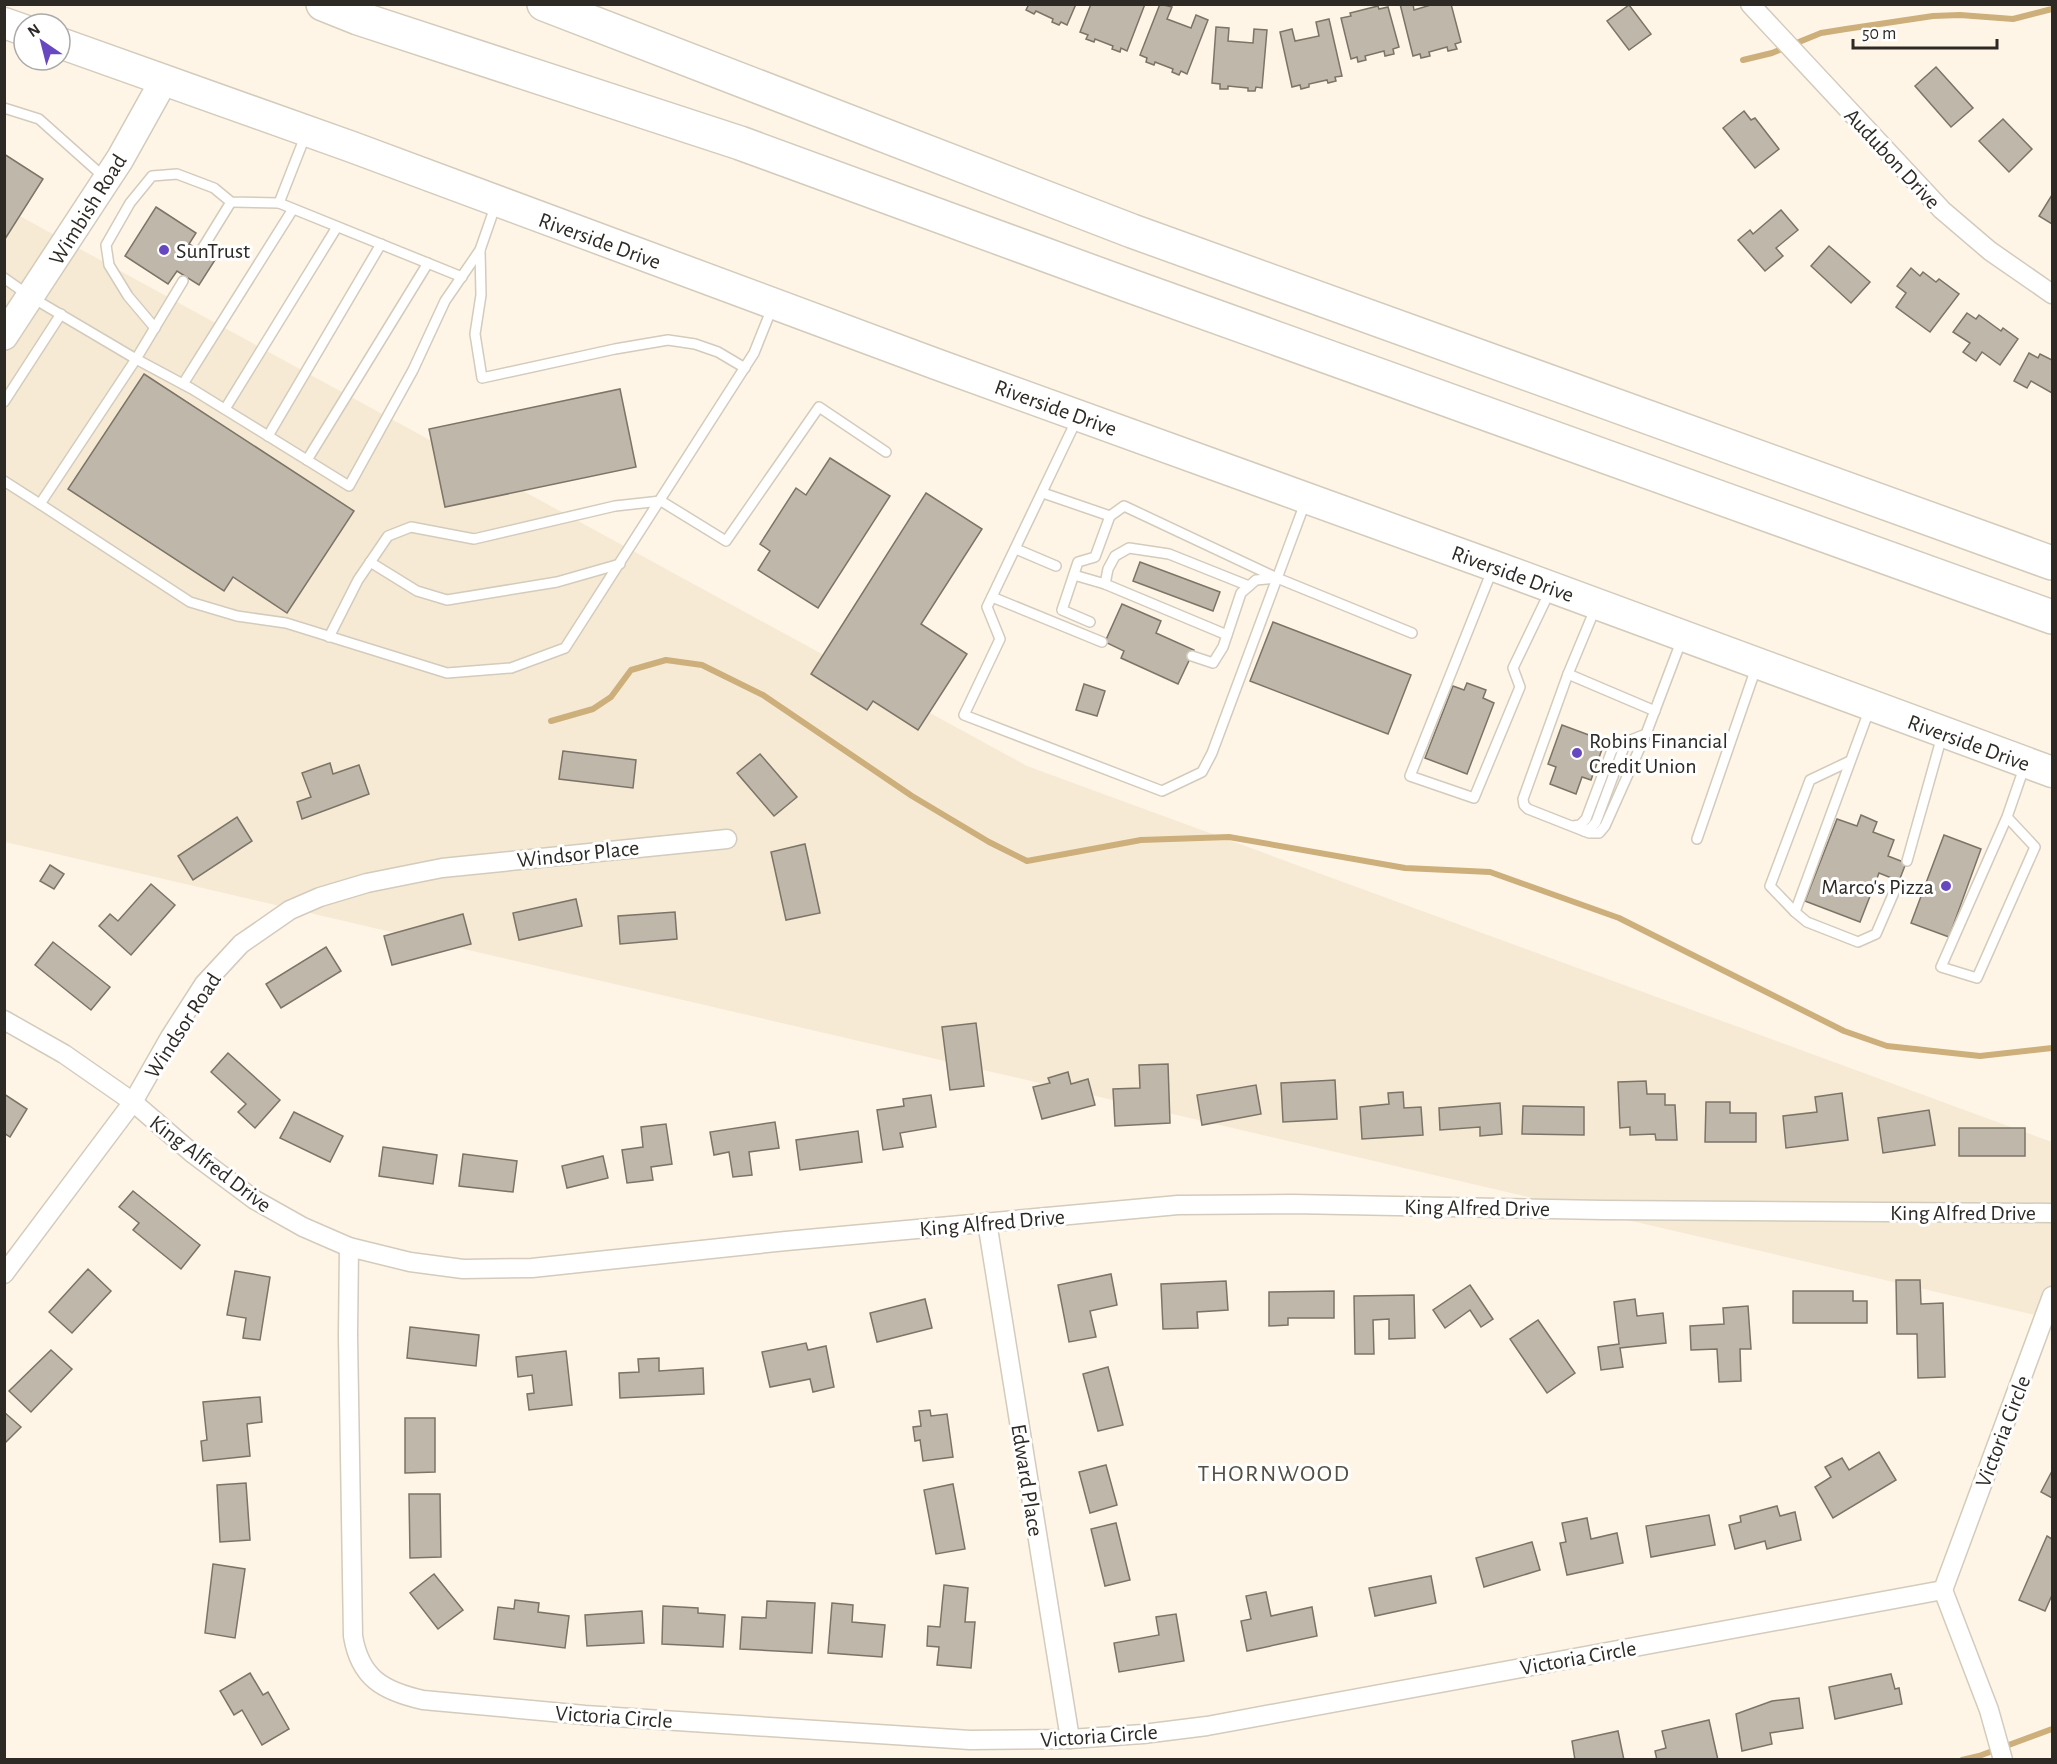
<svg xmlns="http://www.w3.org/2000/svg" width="2057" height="1764" font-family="'Alegreya Sans',sans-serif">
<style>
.built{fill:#f7ead4}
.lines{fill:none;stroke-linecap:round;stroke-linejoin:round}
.stream{stroke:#cdaf7b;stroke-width:6}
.building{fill:#bfb7a9;stroke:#7c7467;stroke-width:1.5}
.lane-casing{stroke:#d3cbbc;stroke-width:12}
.street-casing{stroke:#d3cbbc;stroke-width:21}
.secondary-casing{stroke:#d3cbbc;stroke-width:30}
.primary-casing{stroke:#d3cbbc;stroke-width:33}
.highway-casing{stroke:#d3cbbc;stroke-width:36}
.lane{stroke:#fff;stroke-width:9}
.street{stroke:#fff;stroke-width:18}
.secondary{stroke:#fff;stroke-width:27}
.primary{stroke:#fff;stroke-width:30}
.highway{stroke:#fff;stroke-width:33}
.poi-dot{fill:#6848c1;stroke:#fff;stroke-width:2}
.labels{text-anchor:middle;stroke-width:6;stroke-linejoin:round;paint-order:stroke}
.street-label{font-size:22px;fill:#2d2a25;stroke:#fff}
.poi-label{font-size:22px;fill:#2d2a25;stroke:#fff;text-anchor:start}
.neighbourhood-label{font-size:24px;letter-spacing:1.5px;fill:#554e42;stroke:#fff}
</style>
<rect width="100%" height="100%" fill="#fef5e7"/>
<polygon class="built" points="5,208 1027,766 2052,1142 2052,1319 5,842"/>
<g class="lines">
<g class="stream">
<polyline points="1743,60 1772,53 1821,33 1846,29 1933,16 1960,15 2013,19 2052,9"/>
<polyline points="551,721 593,709 611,697 631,670 666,660 702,665 763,695 912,796 989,842 1027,861 1141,840 1229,837 1405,868 1490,872 1619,918 1844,1031 1887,1046 1980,1056 2052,1048"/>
<polyline points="1962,1760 1979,1756 2052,1729"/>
</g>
</g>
<g class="building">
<polygon points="1025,4 1076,4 1067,25 1061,22 1059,25 1052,22 1053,19 1036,11 1034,14 1026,10 1028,6"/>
<polygon points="1091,4 1145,4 1127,51 1121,48 1120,52 1112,49 1113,46 1095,39 1094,42 1086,39 1088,35 1080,32"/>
<polygon points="1160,4 1172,7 1167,19 1191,28 1196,15 1208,20 1187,74 1181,71 1179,75 1172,72 1173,69 1155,62 1154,65 1146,62 1147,58 1140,55"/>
<polygon points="1400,4 1413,4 1414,10 1434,4 1451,4 1461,42 1455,44 1457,49 1448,51 1447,47 1429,52 1430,56 1421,58 1420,54 1413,56"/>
<polygon points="1629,5 1651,34 1629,50 1607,21"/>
<polygon points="1378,6 1379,9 1388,7 1399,47 1393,49 1394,54 1385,56 1384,51 1365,56 1366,60 1358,62 1357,57 1351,59 1341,18 1351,16 1350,13"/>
<polygon points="1329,19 1342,76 1335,77 1336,81 1328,83 1327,80 1309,84 1309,87 1301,89 1300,85 1292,87 1280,32 1292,29 1295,41 1319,36 1316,22"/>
<polygon points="1216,27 1229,28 1228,41 1253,43 1254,29 1267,30 1262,88 1256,87 1255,91 1248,91 1248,88 1228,86 1228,89 1220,89 1220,84 1212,83"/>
<polygon points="1936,67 1973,108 1951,127 1915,86"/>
<polygon points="1744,111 1751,120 1755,118 1779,149 1755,168 1723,128"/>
<polygon points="2003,119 2032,149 2009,172 1979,141"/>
<polygon points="4,154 43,179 5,239 4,239"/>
<polygon points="2052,195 2052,224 2039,216"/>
<polygon points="156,207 196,233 189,244 215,260 199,285 177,271 168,284 125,256"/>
<polygon points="1781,210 1798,230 1776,248 1783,256 1765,271 1738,240 1750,230 1753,234"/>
<polygon points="1829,246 1870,282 1851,303 1811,266"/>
<polygon points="1911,268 1920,276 1923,272 1936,282 1939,279 1959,294 1930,332 1896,307 1906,293 1897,286"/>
<polygon points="1967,313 1976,319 1979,315 2001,331 2003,328 2018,339 2000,365 1982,352 1976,361 1963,352 1970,343 1953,332"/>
<polygon points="2029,353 2038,358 2040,354 2052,360 2052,393 2031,381 2027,388 2014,381"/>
<polygon points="144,374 354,511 287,613 233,577 224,591 68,489"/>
<polygon points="620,389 636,467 445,507 429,429"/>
<polygon points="830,458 890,496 818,608 758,570 770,551 760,544 796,488 806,495"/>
<polygon points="926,493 982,529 921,624 967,654 918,730 873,701 867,710 811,674"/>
<polygon points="1140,562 1220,592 1213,611 1133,581"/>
<polygon points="1122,604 1161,621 1156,633 1194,650 1178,684 1121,658 1124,651 1105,642"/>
<polygon points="1273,622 1411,675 1388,734 1250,681"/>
<polygon points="1467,683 1486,690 1483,698 1494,703 1467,774 1425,758 1453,686 1464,690"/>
<polygon points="1084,684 1105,691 1097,716 1076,710"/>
<polygon points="1562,725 1605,741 1591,780 1582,777 1576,794 1550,784 1556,767 1548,764"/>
<polygon points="563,751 636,760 633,788 559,779"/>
<polygon points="760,754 797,797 774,816 737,773"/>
<polygon points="330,763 333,774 359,765 369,794 302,819 297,802 311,797 302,773"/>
<polygon points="1861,815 1877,822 1873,832 1894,840 1888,856 1906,863 1899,881 1879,873 1860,922 1805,901 1837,819 1857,826"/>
<polygon points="237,817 252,841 193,880 178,856"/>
<polygon points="1944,835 1981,849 1949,937 1911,923"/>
<polygon points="805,844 820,913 786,920 771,852"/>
<polygon points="50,865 64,874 54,889 40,881"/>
<polygon points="151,884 175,905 131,955 99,926 110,914 118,921"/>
<polygon points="576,899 582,926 519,940 513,913"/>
<polygon points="675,912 677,939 620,944 618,916"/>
<polygon points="463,914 471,944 392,965 384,936"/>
<polygon points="53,942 110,987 91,1010 35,965"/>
<polygon points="326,947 341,971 281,1008 266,984"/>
<polygon points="976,1023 984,1086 950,1090 942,1027"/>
<polygon points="228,1053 280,1100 255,1128 238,1112 246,1104 211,1072"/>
<polygon points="1168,1064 1170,1123 1115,1126 1113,1089 1140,1088 1139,1065"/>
<polygon points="1068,1072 1071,1084 1088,1079 1095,1105 1042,1119 1033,1087 1050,1083 1048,1078"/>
<polygon points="1335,1080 1337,1119 1283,1122 1281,1083"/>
<polygon points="1646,1081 1647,1094 1665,1094 1665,1105 1675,1105 1677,1140 1656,1140 1655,1134 1630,1135 1630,1127 1620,1128 1618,1082"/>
<polygon points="1256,1085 1261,1114 1202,1125 1197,1095"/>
<polygon points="1403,1092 1404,1108 1421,1107 1423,1135 1362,1139 1360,1107 1389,1104 1388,1093"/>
<polygon points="1842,1093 1848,1140 1786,1148 1783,1116 1817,1112 1815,1097"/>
<polygon points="4,1094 27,1109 10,1137 4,1133"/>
<polygon points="931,1095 936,1127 900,1133 903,1147 883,1150 877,1110 904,1106 903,1099"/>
<polygon points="1706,1102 1730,1102 1730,1113 1756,1113 1756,1142 1705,1142"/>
<polygon points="1500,1103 1502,1134 1480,1136 1480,1127 1440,1130 1439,1108"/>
<polygon points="1523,1106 1584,1107 1584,1135 1522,1134"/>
<polygon points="1929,1110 1935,1145 1883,1153 1878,1118"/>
<polygon points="294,1112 343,1136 330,1162 280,1138"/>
<polygon points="775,1122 779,1148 749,1152 752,1175 733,1177 729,1152 714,1155 710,1132"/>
<polygon points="666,1124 672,1164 651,1167 653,1180 627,1183 622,1150 643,1147 641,1127"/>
<rect x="1959" y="1128" width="66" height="28"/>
<polygon points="858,1131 862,1162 800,1170 796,1140"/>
<polygon points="383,1147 437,1155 433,1184 379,1176"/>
<polygon points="463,1154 517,1161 513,1192 459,1186"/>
<polygon points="603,1156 608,1178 567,1188 562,1166"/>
<polygon points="133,1191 200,1245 181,1269 133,1230 139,1223 119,1207"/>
<polygon points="88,1269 111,1291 72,1333 49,1312"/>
<polygon points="235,1271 270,1277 260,1340 243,1338 246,1318 227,1315"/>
<polygon points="1111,1274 1117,1305 1090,1311 1096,1337 1069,1342 1058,1285"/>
<polygon points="1896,1280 1920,1280 1921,1304 1943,1303 1945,1377 1918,1378 1917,1334 1897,1334"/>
<polygon points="1226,1281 1228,1310 1197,1312 1198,1328 1163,1329 1161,1284"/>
<polygon points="1470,1285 1493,1319 1481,1327 1470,1310 1445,1328 1433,1310"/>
<polygon points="1334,1291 1334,1318 1288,1318 1288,1325 1269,1326 1269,1292"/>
<polygon points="1793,1291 1853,1291 1853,1301 1867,1301 1867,1323 1793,1323"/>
<polygon points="1414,1295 1415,1338 1389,1339 1389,1319 1373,1320 1374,1354 1355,1354 1354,1296"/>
<polygon points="925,1299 932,1328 877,1342 870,1313"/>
<polygon points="1635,1299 1637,1316 1663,1313 1666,1343 1620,1348 1623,1367 1601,1370 1598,1347 1619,1344 1614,1302"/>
<polygon points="1748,1306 1751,1349 1740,1349 1741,1381 1719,1382 1717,1349 1691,1350 1690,1326 1724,1324 1723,1308"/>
<polygon points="1538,1320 1575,1373 1547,1393 1510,1339"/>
<polygon points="410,1327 479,1335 476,1366 407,1358"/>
<polygon points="806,1343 808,1350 826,1346 834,1387 813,1392 810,1379 770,1387 762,1352"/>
<polygon points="51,1350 72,1369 31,1412 9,1391"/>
<polygon points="566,1351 572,1405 529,1410 527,1394 534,1393 532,1375 518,1377 516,1357"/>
<polygon points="659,1358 659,1371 703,1368 704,1394 620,1398 619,1373 639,1372 638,1359"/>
<polygon points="1108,1367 1123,1425 1098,1431 1083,1374"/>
<polygon points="260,1397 262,1422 247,1424 250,1456 203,1461 201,1441 207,1440 203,1402"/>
<polygon points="930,1410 931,1416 947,1414 953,1457 923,1461 920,1440 915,1441 913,1427 921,1426 919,1411"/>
<polygon points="4,1412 21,1427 4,1444"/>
<polygon points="405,1418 435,1418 435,1472 405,1473"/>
<polygon points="1879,1452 1896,1480 1833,1518 1815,1487 1831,1477 1825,1467 1842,1458 1849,1470"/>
<polygon points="1106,1465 1117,1505 1090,1513 1079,1472"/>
<polygon points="2052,1471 2052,1498 2041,1492"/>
<polygon points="246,1483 250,1540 220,1542 217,1485"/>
<polygon points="953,1484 965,1549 936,1554 924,1490"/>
<polygon points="409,1494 440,1494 441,1557 410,1558"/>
<polygon points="1777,1506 1780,1516 1795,1512 1801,1540 1767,1549 1765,1541 1735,1549 1729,1525 1741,1522 1740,1516"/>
<polygon points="1709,1515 1715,1545 1651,1557 1646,1526"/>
<polygon points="1587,1518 1591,1539 1617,1533 1623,1563 1567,1575 1560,1543 1566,1542 1562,1523"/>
<polygon points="1116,1523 1130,1580 1105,1586 1091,1529"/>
<polygon points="2047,1536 2052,1539 2052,1595 2045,1611 2019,1600"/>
<polygon points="1532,1542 1540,1570 1484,1587 1476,1558"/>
<polygon points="213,1564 245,1569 235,1638 205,1633"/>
<polygon points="434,1574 463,1610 438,1629 410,1593"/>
<polygon points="1431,1576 1436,1603 1375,1616 1369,1588"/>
<polygon points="944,1585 968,1588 965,1622 975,1622 971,1668 937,1665 939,1647 927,1646 928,1626 940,1627"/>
<polygon points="1266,1592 1271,1616 1312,1607 1317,1636 1247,1651 1241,1621 1251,1619 1246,1596"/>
<polygon points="515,1600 539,1603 538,1612 569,1616 565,1648 494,1639 498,1607 514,1609"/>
<polygon points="767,1601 815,1603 812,1653 740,1649 742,1617 766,1618"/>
<polygon points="832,1603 853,1605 852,1622 885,1625 882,1657 828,1653"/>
<polygon points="663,1606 698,1608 698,1613 725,1615 723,1647 662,1644"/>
<polygon points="642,1611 644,1643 587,1646 585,1615"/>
<polygon points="1176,1614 1184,1661 1119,1672 1114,1643 1159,1635 1156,1617"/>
<polygon points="250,1673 263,1695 268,1692 289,1729 262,1745 242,1710 234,1715 220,1691"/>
<polygon points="1891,1674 1895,1689 1899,1688 1902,1704 1835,1719 1829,1687"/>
<polygon points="1799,1698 1803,1728 1770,1733 1772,1744 1742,1751 1736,1714 1772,1701"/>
<polygon points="1709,1720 1718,1760 1657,1760 1655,1751 1666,1748 1662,1731"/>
<polygon points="1618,1731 1624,1760 1575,1760 1572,1741"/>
</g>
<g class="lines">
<g class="lane-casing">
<g id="lane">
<polyline points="4,108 39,119 104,177"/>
<polyline points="279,203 462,277"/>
<polyline points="202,249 231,202"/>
<polyline points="480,250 481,295 475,334 482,378 615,349 668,340 695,344 718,352 745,368"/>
<polyline points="4,278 31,297 136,359 183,281"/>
<polyline points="155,328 128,296 109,265 106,245 130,203 152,176 177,174 214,188 231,202 279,203 306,134"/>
<polyline points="183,384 293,209"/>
<polyline points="4,402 61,314"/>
<polyline points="225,409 337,227"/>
<polyline points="1077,419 987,607 1000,639 964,715 1162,791 1202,772 1212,753 1305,503"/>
<polyline points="268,436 381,244"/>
<polyline points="307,460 428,263"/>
<polyline points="4,481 40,504 136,359 192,389 349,486 413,370 445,301 480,250 496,204"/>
<polyline points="1043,493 1110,516"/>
<polyline points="40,504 190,602 237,616 286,623 447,673 511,668 565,648 754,353 772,308"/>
<polyline points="1016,549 1056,566"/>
<polyline points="370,562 417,591 447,600 557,582 620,564"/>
<polyline points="1493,568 1410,776 1474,798 1520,687 1513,668 1550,591"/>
<polyline points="1074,575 1105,584 1227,635"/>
<polyline points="1105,584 1108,569 1115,556 1129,548 1169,554 1249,586"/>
<polyline points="992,597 1102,642"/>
<polyline points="1595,609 1568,674 1523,799 1524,805 1528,809 1589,833 1599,833 1605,826 1646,734 1682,639"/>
<polyline points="1090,622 1062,610 1078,562 1095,557 1110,516 1124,506 1277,578 1412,633"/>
<polyline points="329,637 358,580 388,536 411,527 474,539 615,506 661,501 726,541 819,407 886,452"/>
<polyline points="1192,656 1213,663 1223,647 1241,593 1256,580 1277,578"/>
<polyline points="1568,674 1655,711"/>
<polyline points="1870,708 1795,912 1807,922 1858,942 1876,934 1898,883"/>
<polyline points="2007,817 2035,847 1977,978 1941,967 2007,817 2025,765"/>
<polyline points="1573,826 1580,825 1586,819 1612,750 1618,745 1646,734"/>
<polyline points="1584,831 1591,828 1596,822 1624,747 1627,742"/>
<polyline points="1697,839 1756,668"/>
<polyline points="1907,861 1942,736"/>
<polyline points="1795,912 1770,886 1810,780 1850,761"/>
</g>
</g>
<g class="street-casing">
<g id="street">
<polyline points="1750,4 1942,210 1990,251 2052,294"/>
<polyline points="4,1020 64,1054 133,1102 192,1153 255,1200 303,1227 349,1247 410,1262 463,1269 532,1268 786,1241 1178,1205 1292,1204 1603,1210 2052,1213"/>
<polyline points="987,1222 1070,1739"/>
<path d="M349 1247 348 1336 353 1636C360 1678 383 1691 423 1700L585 1715 970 1740 1070 1739 1143 1734 1207 1726 1943 1590 2052 1296"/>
<polyline points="4,1274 133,1102 170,1037 204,984 241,944 290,910 320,897 367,883 442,868 727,839"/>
<polyline points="1943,1590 1989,1710 2003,1760"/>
</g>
</g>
<g class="secondary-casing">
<polyline id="secondary" points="4,336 120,159 164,80"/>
</g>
<g class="primary-casing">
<g id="primary">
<polyline points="4,23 24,30"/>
<polyline points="60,43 352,147 936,364 1494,566 2052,772"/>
</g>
</g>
<g class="highway-casing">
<g id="highway">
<polyline points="323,4 358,18 740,143 1128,285 2052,617"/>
<polyline points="544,4 1132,231 2052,563"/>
</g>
</g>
<use href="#lane" class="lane"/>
<use href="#street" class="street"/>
<use href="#secondary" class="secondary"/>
<use href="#primary" class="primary"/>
<use href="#highway" class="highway"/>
</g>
<g class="poi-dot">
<circle cx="164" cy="250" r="6"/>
<circle cx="1577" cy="753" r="6"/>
<circle cx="1946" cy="886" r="6"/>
</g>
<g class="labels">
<g class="street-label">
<text transform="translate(1893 158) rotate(47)" y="8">Audubon Drive</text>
<text transform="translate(87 209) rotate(-58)" y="8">Wimbish Road</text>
<text transform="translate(600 240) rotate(20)" y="8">Riverside Drive</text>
<text transform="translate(1056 407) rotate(20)" y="8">Riverside Drive</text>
<text transform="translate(1513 573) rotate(20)" y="8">Riverside Drive</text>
<text transform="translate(1969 742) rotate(20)" y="8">Riverside Drive</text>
<text transform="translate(578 853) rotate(-6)" y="8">Windsor Place</text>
<text transform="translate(182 1025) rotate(-57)" y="8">Windsor Road</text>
<text transform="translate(211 1163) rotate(37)" y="8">King Alfred Drive</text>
<text transform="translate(1477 1207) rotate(1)" y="8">King Alfred Drive</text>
<text x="1963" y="1220">King Alfred Drive</text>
<text transform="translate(992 1222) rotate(-5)" y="8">King Alfred Drive</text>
<text transform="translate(2002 1431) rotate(-69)" y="8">Victoria Circle</text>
<text transform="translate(1028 1480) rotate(81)" y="8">Edward Place</text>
<text transform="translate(1578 1657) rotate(-10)" y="8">Victoria Circle</text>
<text transform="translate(614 1716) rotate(4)" y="8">Victoria Circle</text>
<text transform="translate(1099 1735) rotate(-4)" y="8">Victoria Circle</text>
</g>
<g class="poi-label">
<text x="176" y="258">SunTrust</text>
<text x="1589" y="748">Robins Financial<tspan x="1589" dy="25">Credit Union</tspan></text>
<text x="1934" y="894" text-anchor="end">Marco's Pizza</text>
</g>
<g class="neighbourhood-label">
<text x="1274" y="1481">THORNWOOD</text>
</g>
</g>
<rect width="2057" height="1764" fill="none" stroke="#2d2a25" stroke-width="12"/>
<g transform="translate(42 42) rotate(325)"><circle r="28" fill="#ffffff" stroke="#abaaa8" stroke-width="1.5"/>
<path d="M0-4.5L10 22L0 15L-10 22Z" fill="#6848c1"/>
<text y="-9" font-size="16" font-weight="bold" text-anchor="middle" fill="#2d2a25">N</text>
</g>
<path d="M1853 39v9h144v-9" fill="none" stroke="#2d2a25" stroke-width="3"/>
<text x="1862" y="39" font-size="18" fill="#2d2a25" stroke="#ffffff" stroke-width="4.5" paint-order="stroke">50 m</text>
</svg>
